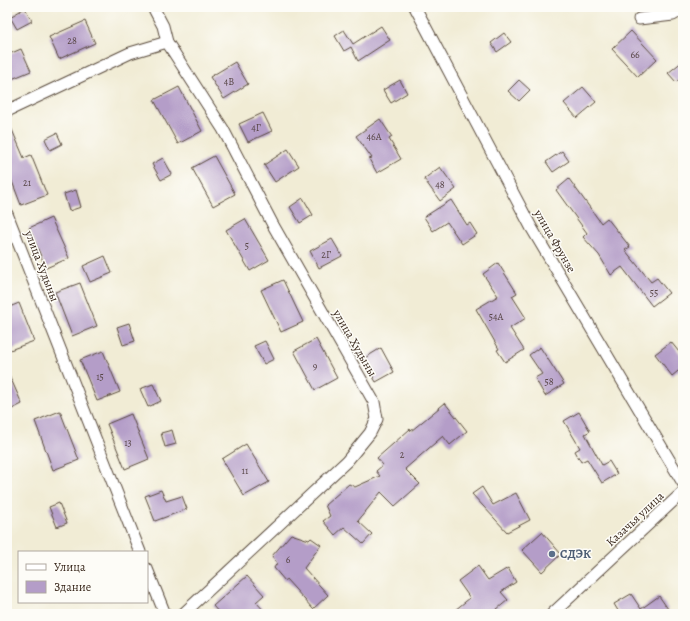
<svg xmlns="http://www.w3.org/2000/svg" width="690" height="621" font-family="Alegreya,serif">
	<rect width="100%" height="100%" fill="#fdfcf7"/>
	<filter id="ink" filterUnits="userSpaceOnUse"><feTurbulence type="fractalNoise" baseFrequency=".025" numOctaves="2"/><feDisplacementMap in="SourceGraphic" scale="8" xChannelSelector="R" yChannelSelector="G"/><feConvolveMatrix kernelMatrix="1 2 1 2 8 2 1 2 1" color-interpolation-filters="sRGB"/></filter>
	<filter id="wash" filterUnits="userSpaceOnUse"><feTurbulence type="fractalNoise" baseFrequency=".012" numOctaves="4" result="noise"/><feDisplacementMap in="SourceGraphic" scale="16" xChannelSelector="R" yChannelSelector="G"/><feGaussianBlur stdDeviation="0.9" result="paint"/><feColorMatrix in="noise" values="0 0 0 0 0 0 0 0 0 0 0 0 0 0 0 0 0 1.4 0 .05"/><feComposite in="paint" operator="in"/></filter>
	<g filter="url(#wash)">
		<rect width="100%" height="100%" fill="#f1ecd5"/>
		<g id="blocks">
			<g fill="#b49dc8">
				<path d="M 25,8 L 32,21 L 17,29 L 10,17 Z"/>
				<path d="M 85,21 L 95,43 L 59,59 L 49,37 Z"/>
				<path d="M 381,26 L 390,40 L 358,61 L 351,47 L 344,51 L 335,36 L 344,30 L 353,44 Z"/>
				<path d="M 631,31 L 657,59 L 638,77 L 612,49 Z"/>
				<path d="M 504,33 L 511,42 L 497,52 L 491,43 Z"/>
				<path d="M 21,49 L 31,71 L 7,81 L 7,55 Z"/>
				<path d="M 683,61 L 683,76 L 676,82 L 668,73 Z"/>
				<path d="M 235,62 L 248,84 L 224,99 L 210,77 Z"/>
				<path d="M 400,80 L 407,93 L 391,103 L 383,90 Z"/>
				<path d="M 519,80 L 530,90 L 519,101 L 508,91 Z"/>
				<path d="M 179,87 L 202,131 L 178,144 L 154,100 Z"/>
				<path d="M 583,87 L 596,102 L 577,118 L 564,103 Z"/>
				<path d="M 263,113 L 272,131 L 248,142 L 239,124 Z"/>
				<path d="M 7,118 L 24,158 L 31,155 L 47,195 L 21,205 L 7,168 Z"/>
				<path d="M 380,119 L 392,137 L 389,139 L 401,159 L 377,173 L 369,159 L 372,158 L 356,136 Z"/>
				<path d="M 57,133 L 62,144 L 50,150 L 45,139 Z"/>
				<path d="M 288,149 L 299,166 L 275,182 L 264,165 Z"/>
				<path d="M 562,151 L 569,161 L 553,172 L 546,162 Z"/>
				<path d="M 214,156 L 235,194 L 213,206 L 192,168 Z"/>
				<path d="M 163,158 L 172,174 L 161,180 L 152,164 Z"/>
				<path d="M 440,167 L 456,189 L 440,201 L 424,179 Z"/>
				<path d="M 569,179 L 601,223 L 607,218 L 630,247 L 625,250 L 651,282 L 657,278 L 669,293 L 652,306 L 622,267 L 611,275 L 599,255 L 583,237 L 587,233 L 556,190 Z"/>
				<path d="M 76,190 L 81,207 L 69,211 L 64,194 Z"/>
				<path d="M 303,198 L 313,215 L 300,223 L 290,207 Z"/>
				<path d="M 451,200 L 467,225 L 470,223 L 477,234 L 462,244 L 447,222 L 433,231 L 424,217 Z"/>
				<path d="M 51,218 L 69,258 L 46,268 L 29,228 Z"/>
				<path d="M 245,219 L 269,260 L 250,271 L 226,230 Z"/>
				<path d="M 332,239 L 342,256 L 319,268 L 310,251 Z"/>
				<path d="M 105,256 L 112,273 L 90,282 L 83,266 Z"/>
				<path d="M 498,263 L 517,293 L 512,296 L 526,318 L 510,328 L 524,350 L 505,362 L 497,350 L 499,349 L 476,309 L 498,296 L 483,274 Z"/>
				<path d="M 283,280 L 303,322 L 281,332 L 261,290 Z"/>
				<path d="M 80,283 L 97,326 L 72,336 L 55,292 Z"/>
				<path d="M 19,303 L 34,341 L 10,350 L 7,344 L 7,308 Z"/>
				<path d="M 129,323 L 135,341 L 123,345 L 117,327 Z"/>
				<path d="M 316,339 L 337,378 L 315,390 L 294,351 Z"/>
				<path d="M 265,341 L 274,359 L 264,364 L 254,346 Z"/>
				<path d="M 671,342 L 683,357 L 683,367 L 672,376 L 655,354 Z"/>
				<path d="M 540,347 L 564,384 L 545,396 L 535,378 L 542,374 L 529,355 Z"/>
				<path d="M 381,348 L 394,372 L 376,382 L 363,359 Z"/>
				<path d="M 103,351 L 120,392 L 97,401 L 80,360 Z"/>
				<path d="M 7,370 L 22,404 L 12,409 L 7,398 Z"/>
				<path d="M 153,384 L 161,401 L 148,407 L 140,389 Z"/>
				<path d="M 445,403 L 467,431 L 450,445 L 443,436 L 405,469 L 420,484 L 395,506 L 381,492 L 358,521 L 372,534 L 363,544 L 344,527 L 335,535 L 323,521 L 330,516 L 325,505 L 349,484 L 355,487 L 380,476 L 376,471 L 383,465 L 377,458 L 410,429 L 411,431 Z"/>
				<path d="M 60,411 L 79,460 L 53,470 L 35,421 Z"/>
				<path d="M 579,412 L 590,431 L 585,434 L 602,465 L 609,461 L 617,474 L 602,483 L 587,459 L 581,462 L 575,451 L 580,448 L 564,421 Z"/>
				<path d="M 131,414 L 149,459 L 125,469 L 107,424 Z"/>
				<path d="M 172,430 L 176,444 L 165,447 L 161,433 Z"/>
				<path d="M 246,444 L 269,482 L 244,496 L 222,459 Z"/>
				<path d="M 482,487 L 493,505 L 516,493 L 530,520 L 507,532 L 472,494 Z"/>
				<path d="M 161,490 L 166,501 L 182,496 L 187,509 L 155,521 L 145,496 Z"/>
				<path d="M 59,503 L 67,523 L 57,527 L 49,507 Z"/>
				<path d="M 542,532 L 561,554 L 542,572 L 522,550 Z"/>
				<path d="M 291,534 L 309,540 L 311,538 L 321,545 L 304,568 L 328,595 L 313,609 L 286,579 L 285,581 L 274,568 L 277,563 L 272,556 Z"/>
				<path d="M 478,566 L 488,580 L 508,568 L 516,582 L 501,592 L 508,600 L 491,614 L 450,614 L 470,598 L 458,581 Z"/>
				<path d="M 247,576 L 264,595 L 256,602 L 267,614 L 220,614 L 213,606 Z"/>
				<path d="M 631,594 L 641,609 L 659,596 L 668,609 L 661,614 L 620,614 L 614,604 Z"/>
			</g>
		</g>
	</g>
	<g filter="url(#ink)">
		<use href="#blocks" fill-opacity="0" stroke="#564739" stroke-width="1"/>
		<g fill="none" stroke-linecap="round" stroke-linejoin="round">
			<g stroke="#564739" stroke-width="13">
				<g id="street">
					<path d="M 153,7 L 163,26 L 167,42 L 223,129 L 273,225 L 374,402 L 377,419 L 370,433 L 347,461 L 183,614"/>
					<path d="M 415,7 L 531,227 L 683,483"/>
					<path d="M 639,19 L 673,15 L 683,9"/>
					<path d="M 7,111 L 130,53 L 167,42"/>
					<path d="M 7,214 L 140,552"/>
					<path d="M 147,569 L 165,614"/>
					<path d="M 552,614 L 683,492"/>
				</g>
			</g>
			<use href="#street" stroke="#fff" stroke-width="11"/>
		</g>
	</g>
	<circle fill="#5c6f8a" stroke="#fdfcf7" stroke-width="1.5" cx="552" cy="554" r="4"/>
	<g text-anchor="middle" stroke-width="3" stroke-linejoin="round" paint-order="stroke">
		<g font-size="10" fill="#594748">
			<text x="72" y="44">28</text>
			<text x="635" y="58">66</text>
			<text x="229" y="85">4В</text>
			<text x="256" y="131">4Г</text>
			<text x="374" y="140">46А</text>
			<text x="27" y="186">21</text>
			<text x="440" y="188">48</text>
			<text x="247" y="249">5</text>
			<text x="326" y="258">2Г</text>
			<text x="654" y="296">55</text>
			<text x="496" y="320">54А</text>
			<text x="315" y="369">9</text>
			<text x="100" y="380">15</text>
			<text x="549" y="385">58</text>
			<text x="128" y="446">13</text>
			<text x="402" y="458">2</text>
			<text x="245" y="474">11</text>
			<text x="288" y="563">6</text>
		</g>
		<g font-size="12" fill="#3b2a1e" stroke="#fdfcf7">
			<text transform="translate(555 241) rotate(60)" y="4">улица Фрунзе</text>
			<text transform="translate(42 266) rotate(69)" y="4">улица Худыны</text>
			<text transform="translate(355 343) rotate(60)" y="4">улица Худыны</text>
			<text transform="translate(635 519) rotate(-43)" y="4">Казачья улица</text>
		</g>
		<g font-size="12" font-weight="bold" fill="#4e5e75" stroke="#fdfcf7" text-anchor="start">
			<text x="560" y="558">СДЭК</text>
		</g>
	</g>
	<rect width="690" height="621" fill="none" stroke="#fdfcf7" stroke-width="24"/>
	<rect x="18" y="551" width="130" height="52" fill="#fdfcf7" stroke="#afa8a0"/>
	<rect x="26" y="564" width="20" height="6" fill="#ffffff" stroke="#afa8a0"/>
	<text x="54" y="571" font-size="12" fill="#3b2a1e">Улица</text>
	<rect x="26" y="581" width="20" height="12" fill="#b49dc8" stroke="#afa8a0"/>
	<text x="54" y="591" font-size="12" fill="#3b2a1e">Здание</text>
</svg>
